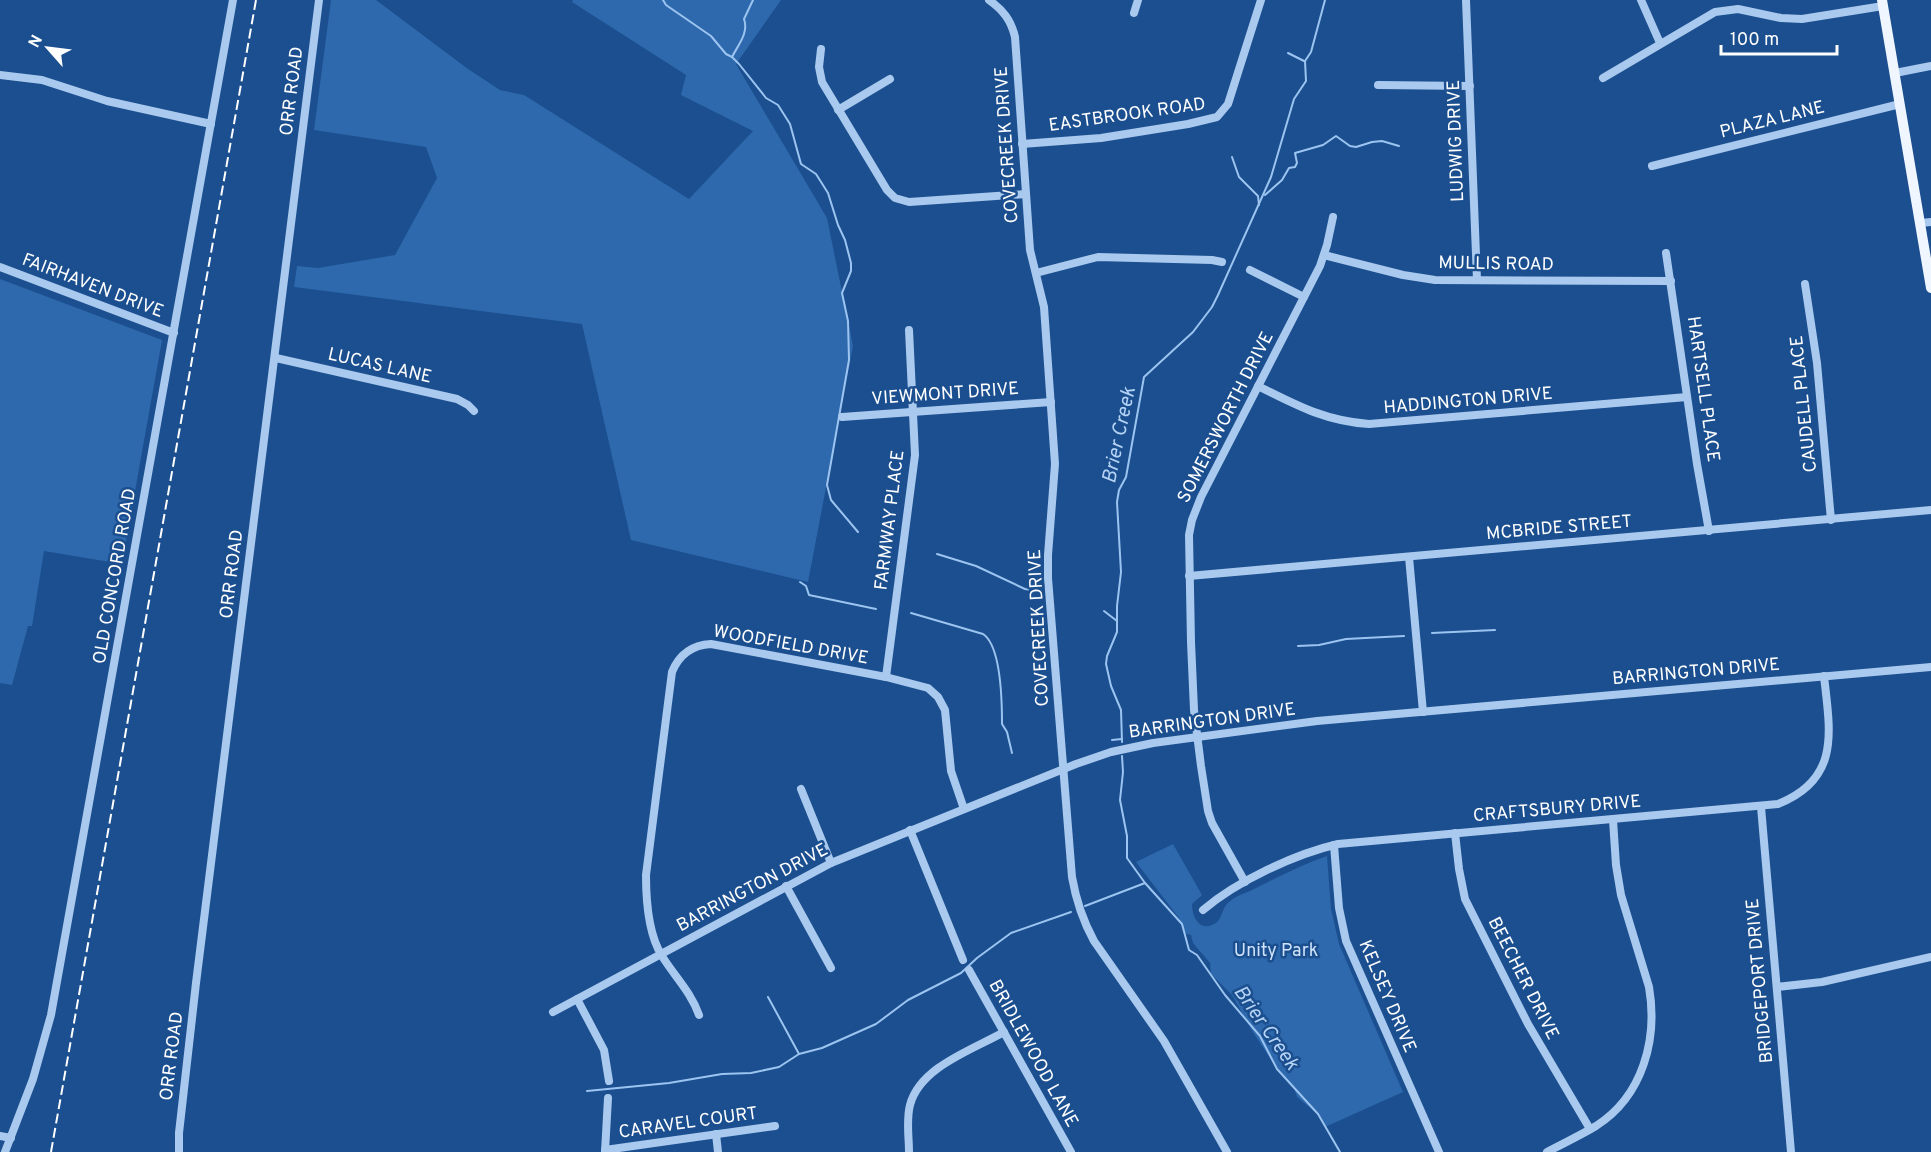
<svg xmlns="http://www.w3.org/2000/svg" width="1931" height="1152" font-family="Overpass,sans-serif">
	<rect width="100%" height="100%" fill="#1b4f8f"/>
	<g fill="#2e69ad">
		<path d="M 331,0 L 376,0 L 468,69 L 500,90 L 524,95 L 689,199 L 753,131 L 681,95 L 686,75 L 572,2 L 573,0 L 781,0 L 736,64 L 827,218 L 853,346 L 808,582 L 631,540 L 582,324 L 294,287 L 297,266 L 318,268 L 395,255 L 437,178 L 426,147 L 314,130 Z"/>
		<path d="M 0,279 L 162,340 L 122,564 L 44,551 L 32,626 L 28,626 L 12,685 L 0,683 Z"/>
		<path d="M 1173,844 L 1202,895 L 1192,904 C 1192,916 1199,932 1214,924 C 1223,920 1221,908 1229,902 C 1235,896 1246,893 1254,889 C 1278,877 1301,865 1327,856 L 1331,909 L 1339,944 L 1403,1092 L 1325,1127 L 1320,1116 L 1297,1097 L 1294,1088 L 1277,1069 L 1251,1029 L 1232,995 L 1211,974 L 1210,963 L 1193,943 L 1191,935 L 1184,933 L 1179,918 L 1136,862 Z"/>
	</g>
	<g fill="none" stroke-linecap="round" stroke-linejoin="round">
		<g stroke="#9cc4f0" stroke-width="2">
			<path d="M 663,0 L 666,5 L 711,36 L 726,54 L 732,57 L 739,64 L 766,98 L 778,105 L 790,124 L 801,164 L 816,174 L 828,193 L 838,225 L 845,240 L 851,263 L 851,271 L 842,293 L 848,321 L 849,360 L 827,485 L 831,500 L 858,532"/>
			<path d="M 1288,53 L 1304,61"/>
			<path d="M 732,57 C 738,45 749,33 744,19 L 753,0"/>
			<path d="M 1232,157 L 1239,177 L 1258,196 L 1259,205"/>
			<path d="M 1265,195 L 1282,180 L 1289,168 L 1295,167 L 1297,163 L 1295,153 L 1323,145 L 1336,136 L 1350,146 L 1356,147 L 1372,142 L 1382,141 L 1399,146"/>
			<path d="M 937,554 L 976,566 L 1025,589 L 1032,590"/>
			<path d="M 800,582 L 806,586 L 809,595 L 876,609"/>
			<path d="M 1104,611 L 1117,621"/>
			<path d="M 911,613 L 983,634 C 1001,646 1002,703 1002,724 L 1007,732 L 1012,753"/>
			<path d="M 1432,633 L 1495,630"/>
			<path d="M 1298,646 L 1319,645 L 1346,639 L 1404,636"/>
			<path d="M 1112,740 L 1122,739"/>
			<path d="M 1122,742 L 1121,710 L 1111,686 L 1106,664 L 1107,656 L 1117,632 L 1117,606 L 1121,572 L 1117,502 L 1119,490 L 1126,477 L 1144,377 L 1193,332 L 1212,307 L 1218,295 L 1271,177 L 1294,99 L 1306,81 L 1305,61 L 1311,52 L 1325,0"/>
			<path d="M 1122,756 L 1123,772 L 1120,800 L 1127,836 L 1127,858 L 1145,883 L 1182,924 L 1189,950 L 1197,955 L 1225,995 L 1260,1036 L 1277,1069 L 1318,1114 L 1340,1152"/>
			<path d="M 1085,906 L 1145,883"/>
			<path d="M 768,997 L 799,1054"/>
			<path d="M 587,1091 L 669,1083 L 722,1074 L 751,1073 L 779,1067 L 799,1054 L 822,1048 L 876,1024 L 908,1000 L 961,973 L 977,958 L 1011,933 L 1071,912"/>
		</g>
		<g stroke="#a9c9ee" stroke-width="8">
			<path d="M 989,0 C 1003,10 1011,20 1015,37 L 1030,250 L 1044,307 L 1055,464 L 1048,555 L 1048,578 L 1072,877 C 1076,900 1083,921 1094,941 L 1164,1041 L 1227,1152"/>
			<path d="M 1466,0 L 1477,280"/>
			<path d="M 1641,0 L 1660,43"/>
			<path d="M 1134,13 L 1138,0"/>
			<path d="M 821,49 L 819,67 L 822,82 L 887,190 L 895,198 L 909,202 L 1026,194"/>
			<path d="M 1895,73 L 1931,66"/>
			<path d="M 0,75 L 42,80 L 107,101 L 211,124"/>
			<path d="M 1603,78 L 1715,12 L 1738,9 L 1781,18 L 1802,19 L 1883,6"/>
			<path d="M 1378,85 L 1470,86"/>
			<path d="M 838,110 L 890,79"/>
			<path d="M 1022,144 L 1101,138 L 1188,124 L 1217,117 L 1228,104 L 1261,0"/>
			<path d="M 1652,166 L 1900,104"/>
			<path d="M 1921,223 L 1931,222"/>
			<path d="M 1666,253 L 1697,464 L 1709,531"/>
			<path d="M 1324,255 L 1403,275 L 1435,280 L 1671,281"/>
			<path d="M 0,267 L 174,333"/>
			<path d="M 1250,270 L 1304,297"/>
			<path d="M 1036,273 L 1098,257 L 1212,260 L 1222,262"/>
			<path d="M 1805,284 L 1817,363 L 1831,520"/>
			<path d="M 276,358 L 457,399 L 468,405 L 474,411"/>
			<path d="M 1258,386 C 1296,405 1325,421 1369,424 L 1687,397"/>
			<path d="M 842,417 L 1051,402"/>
			<path d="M 1409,557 L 1423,712"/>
			<path d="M 1189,576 L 1931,510"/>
			<path d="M 886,677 L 915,455 L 909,330"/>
			<path d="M 801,789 L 831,863"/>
			<path d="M 1761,807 L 1791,1152"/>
			<path d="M 910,830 L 963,960"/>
			<path d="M 1455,833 L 1459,869 L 1465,899 L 1528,1024 L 1590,1129"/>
			<path d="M 1334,845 L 1339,908 L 1346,941 L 1439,1152"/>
			<path d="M 1245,882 L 1212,823 L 1208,811 L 1201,766 L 1194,710 L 1191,642 L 1189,535 L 1192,520 L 1201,497 L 1320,266 L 1327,245 L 1333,217"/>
			<path d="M 786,886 L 831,968"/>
			<path d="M 1203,910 C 1237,881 1295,854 1338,844 L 1778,804 C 1841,779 1830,731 1824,676"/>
			<path d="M 969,970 L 1071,1152"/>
			<path d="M 1777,987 L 1822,982 L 1931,957"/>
			<path d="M 577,999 L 604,1050 L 609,1081"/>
			<path d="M 553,1012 L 831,863 L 1076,764 L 1111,752 L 1153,743 L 1317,721 L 1931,667"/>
			<path d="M 699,1015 C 691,992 675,977 662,956 C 648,934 646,900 646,875 L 672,672 C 679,655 692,645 711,644 L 886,677 L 928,688 L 938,697 L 945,710 L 951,771 L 964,809"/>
			<path d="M 716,1134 L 718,1152"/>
			<path d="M 0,1136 L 11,1138"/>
			<path d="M 605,1150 L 775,1126"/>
			<path d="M 5,1152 L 33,1079 L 51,1015 L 233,0"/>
			<path d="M 179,1152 L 179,1133 L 196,983 L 319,0"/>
			<path d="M 605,1152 L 608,1098"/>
			<path d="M 909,1152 C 909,1137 906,1120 910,1105 C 920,1067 972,1050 1004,1032"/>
			<path d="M 1547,1152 C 1564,1143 1581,1135 1596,1126 C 1643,1096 1658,1039 1649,987 L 1621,895 L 1616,865 L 1613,820"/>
		</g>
		<path stroke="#f0f6ff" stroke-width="10" d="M 1882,0 L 1931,288"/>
		<path stroke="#fff" stroke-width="2" stroke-dasharray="10 4.5" stroke-linecap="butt" d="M 51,1152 L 256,0"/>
	</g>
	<g text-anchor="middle" stroke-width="5" stroke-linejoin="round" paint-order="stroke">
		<g font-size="18" fill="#fff" stroke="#1b4f8f">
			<text transform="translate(291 91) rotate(-83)" y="6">ORR ROAD</text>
			<text transform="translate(1127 114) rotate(-8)" y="6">EASTBROOK ROAD</text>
			<text transform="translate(1772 119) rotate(-14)" y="6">PLAZA LANE</text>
			<text transform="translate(1455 141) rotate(-92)" y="6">LUDWIG DRIVE</text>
			<text transform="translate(1006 145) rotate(-94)" y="6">COVECREEK DRIVE</text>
			<text transform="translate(1496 263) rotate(1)" y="6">MULLIS ROAD</text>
			<text transform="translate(93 285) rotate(21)" y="6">FAIRHAVEN DRIVE</text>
			<text transform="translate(380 365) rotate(13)" y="6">LUCAS LANE</text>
			<text transform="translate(1704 389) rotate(82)" y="6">HARTSELL PLACE</text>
			<text transform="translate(945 393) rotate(-4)" y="6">VIEWMONT DRIVE</text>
			<text transform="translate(1468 400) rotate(-5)" y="6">HADDINGTON DRIVE</text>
			<text transform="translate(1803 404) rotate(-96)" y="6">CAUDELL PLACE</text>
			<text transform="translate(1225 417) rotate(-63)" y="6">SOMERSWORTH DRIVE</text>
			<text transform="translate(889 520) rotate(-83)" y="6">FARMWAY PLACE</text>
			<text transform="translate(1559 527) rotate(-5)" y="6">MCBRIDE STREET</text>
			<text transform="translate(231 574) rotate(-83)" y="6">ORR ROAD</text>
			<text transform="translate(114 576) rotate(-80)" y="6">OLD CONCORD ROAD</text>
			<text transform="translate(1038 628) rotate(-93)" y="6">COVECREEK DRIVE</text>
			<text transform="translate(791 644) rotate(10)" y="6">WOODFIELD DRIVE</text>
			<text transform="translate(1696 671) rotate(-5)" y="6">BARRINGTON DRIVE</text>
			<text transform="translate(1212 720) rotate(-8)" y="6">BARRINGTON DRIVE</text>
			<text transform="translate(1557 808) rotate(-5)" y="6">CRAFTSBURY DRIVE</text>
			<text transform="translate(752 887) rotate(-28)" y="6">BARRINGTON DRIVE</text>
			<text transform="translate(1524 978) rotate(63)" y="6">BEECHER DRIVE</text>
			<text transform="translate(1759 981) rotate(-95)" y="6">BRIDGEPORT DRIVE</text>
			<text transform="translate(1388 996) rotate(67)" y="6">KELSEY DRIVE</text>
			<text transform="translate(1034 1053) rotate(61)" y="6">BRIDLEWOOD LANE</text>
			<text transform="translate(171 1056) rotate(-83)" y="6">ORR ROAD</text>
			<text transform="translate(688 1122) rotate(-8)" y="6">CARAVEL COURT</text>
		</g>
		<g font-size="18" fill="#cfe3fa" stroke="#1b4f8f">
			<text x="1276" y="956">Unity Park</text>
		</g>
		<g font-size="20" font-style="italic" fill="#b5d3f5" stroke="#1b4f8f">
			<text transform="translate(1118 435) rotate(-78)" y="7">Brier Creek</text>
			<text transform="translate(1267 1027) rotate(55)" y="7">Brier Creek</text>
		</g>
	</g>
	<g transform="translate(48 48) rotate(298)" stroke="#1b4f8f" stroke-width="4.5" paint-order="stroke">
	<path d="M0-4.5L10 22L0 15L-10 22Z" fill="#ffffff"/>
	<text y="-9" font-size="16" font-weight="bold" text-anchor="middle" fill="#ffffff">N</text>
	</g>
	<path d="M1721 45v9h116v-9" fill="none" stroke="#ffffff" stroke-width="3"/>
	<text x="1730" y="45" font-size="18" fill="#ffffff" stroke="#1b4f8f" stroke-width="4.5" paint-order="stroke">100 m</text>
</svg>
